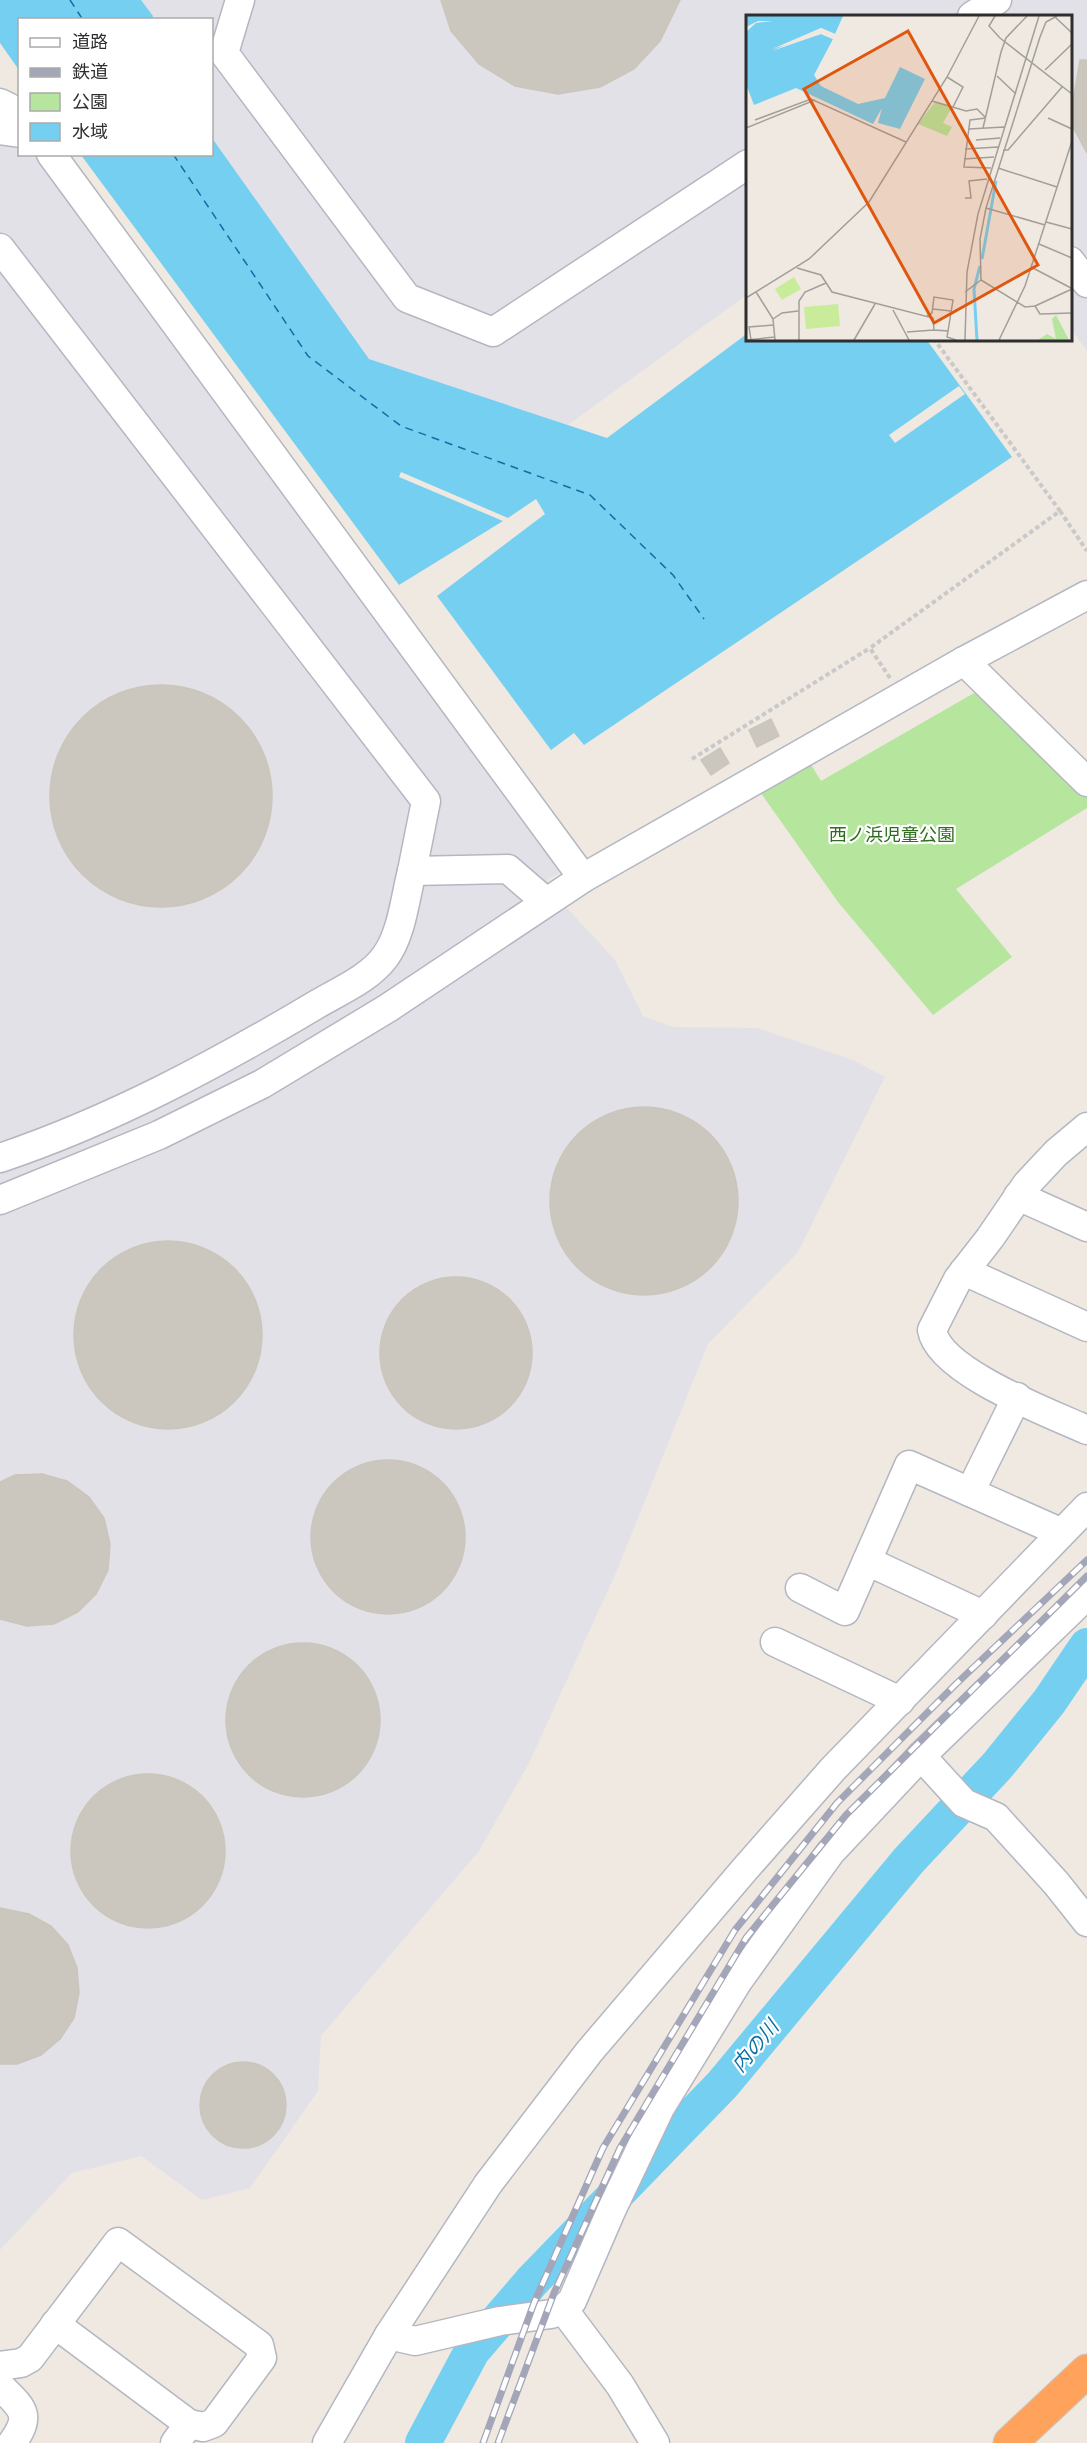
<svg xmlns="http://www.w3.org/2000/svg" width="1087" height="2443" font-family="'Golos Text','Noto Sans JP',sans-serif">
	<rect width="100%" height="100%" fill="#efe9e1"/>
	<g fill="#e3e1e8">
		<path d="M 141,0 L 1087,0 L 1087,351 L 1071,329 L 1070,16 L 748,16 L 748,294 L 568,425 L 369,359 L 212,138 L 212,20 L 152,19 L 153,16 Z"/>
		<path d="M 0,123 L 19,137 L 20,154 L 42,155 L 565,870 L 547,880 L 566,907 L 615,960 L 643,1016 L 672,1027 L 757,1028 L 853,1060 L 885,1077 L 798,1252 L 708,1344 L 615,1575 L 528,1765 L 479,1851 L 321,2036 L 318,2091 L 250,2188 L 202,2200 L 141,2156 L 72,2173 L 0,2250 Z"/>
	</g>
	<path fill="#b6e59e" d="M 988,685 L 1087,782 L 1087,808 L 956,889 L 1012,957 L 933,1015 L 838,902 L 753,782 L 804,753 L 821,781 Z"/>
	<g fill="#75cff0">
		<path d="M 0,0 L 141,0 L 153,16 L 152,20 L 20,20 L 19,70 L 0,43 Z"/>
		<path d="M 212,138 L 369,359 L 607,438 L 748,333 L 748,339 L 926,339 L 1012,457 L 584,745 L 574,733 L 551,750 L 437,596 L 545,514 L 536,499 L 508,518 L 401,472 L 399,477 L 503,521 L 399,585 L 81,155 L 212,154 Z"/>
	</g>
	<path fill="#efe9e1" d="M 959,386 L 965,394 L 895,443 L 889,435 Z"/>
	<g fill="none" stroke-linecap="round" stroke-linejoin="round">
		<path stroke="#75cff0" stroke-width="36" d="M 423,2443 L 472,2351 L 533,2280 L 722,2085 L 909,1860 L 997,1766 L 1049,1702 L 1087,1646"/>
		<g stroke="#0d6fa3" stroke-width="1.5" stroke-dasharray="8 6" stroke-linecap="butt">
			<path d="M 70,0 L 83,20"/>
			<path d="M 173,154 L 308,356 L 401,426 L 590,495 L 673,575 L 704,619"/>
		</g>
	</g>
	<g fill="#cbc7bf" stroke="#cbc5ba" stroke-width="1.5">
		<path d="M 441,0 L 680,0 L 660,41 L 634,69 L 600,87 L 558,94 L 515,86 L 479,64 L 451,31 Z"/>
		<path d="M 1080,60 L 1087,60 L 1087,153 L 1072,125 L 1071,113 Z"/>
		<circle cx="161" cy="796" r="111"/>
		<path d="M 771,719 L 779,736 L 757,747 L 749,730 Z"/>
		<path d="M 720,748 L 729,763 L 711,775 L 701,760 Z"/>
		<circle cx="644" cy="1201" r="94"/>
		<circle cx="168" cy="1335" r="94"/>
		<circle cx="456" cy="1353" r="76"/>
		<circle cx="388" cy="1537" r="77"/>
		<path d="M 42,1474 L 67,1481 L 89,1497 L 104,1518 L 110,1544 L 108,1570 L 96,1594 L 78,1612 L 54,1624 L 27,1626 L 0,1619 L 0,1482 L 15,1475 Z"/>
		<circle cx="303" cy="1720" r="77"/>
		<circle cx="148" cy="1851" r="77"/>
		<path d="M 0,1908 L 29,1914 L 51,1926 L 68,1945 L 77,1968 L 79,1993 L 74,2018 L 60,2039 L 41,2055 L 17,2064 L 0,2064 Z"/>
		<circle cx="243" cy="2105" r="43"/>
	</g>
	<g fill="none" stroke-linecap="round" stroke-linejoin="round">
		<g stroke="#b4b7c1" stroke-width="31">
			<g id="minor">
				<path d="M 240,0 L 224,53 L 407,298 L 493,332 L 748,164"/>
				<path d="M 972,16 L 997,0"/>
				<path d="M 0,103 L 10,108 L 20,117"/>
				<path d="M 0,130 L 20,133"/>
				<path d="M 51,154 L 583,878"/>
				<path d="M 0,248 L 426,801 L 412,871 L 508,869 L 545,901"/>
				<path d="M 1070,261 L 1087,283"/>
				<path d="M 964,661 L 1087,782"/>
				<path d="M 1087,1127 L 1056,1153 L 1027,1184 L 990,1238 L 958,1279 L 932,1330 C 939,1372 1050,1413 1087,1430"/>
				<path d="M 0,1158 C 110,1121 215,1065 314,1006 C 337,992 369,979 385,957 C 402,934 405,898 412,871"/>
				<path d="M 1018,1196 L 1087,1227"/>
				<path d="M 0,1200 L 159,1135 L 262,1084 L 388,1008 L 583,878 L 964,661 L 1087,595"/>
				<path d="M 964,1271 L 1087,1327"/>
				<path d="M 970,1492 L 1017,1397"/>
				<path d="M 867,1561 L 983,1615"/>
				<path d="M 800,1588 L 845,1611 L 909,1465 L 1060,1532"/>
				<path d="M 775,1642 L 900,1701"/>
				<path d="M 921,1756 L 964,1803 L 996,1817 L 1056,1883 L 1087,1922"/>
				<path d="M 563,2309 L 620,2385 L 655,2443"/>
				<path d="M 55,2324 L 189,2424"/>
				<path d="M 389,2335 L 415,2341 L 500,2321 L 551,2314 L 563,2309 L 572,2301 L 611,2211 L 660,2108 L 738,1981 L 830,1853 L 921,1756 L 1087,1595"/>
				<path d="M 0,2366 L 21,2363 L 30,2358 L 118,2242 L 259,2345 L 262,2358 L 214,2423 L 203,2427 L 189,2424 L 175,2443"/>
				<path d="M 0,2386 C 22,2408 33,2414 12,2443"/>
				<path d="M 327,2443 L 389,2335 L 488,2184 L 589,2052 L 745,1869 L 833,1769 L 1087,1507"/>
			</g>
		</g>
		<g stroke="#c9c9c9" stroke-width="35">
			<path id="highway" d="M 1010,2443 L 1087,2371"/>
		</g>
		<g stroke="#c9c9c9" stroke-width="4" stroke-dasharray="4.5 3" stroke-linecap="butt">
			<path d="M 1060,511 L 1087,551"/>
			<path d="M 890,678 L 870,648 L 1060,511 L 934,339"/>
			<path d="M 692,759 L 870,648"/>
		</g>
		<use href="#minor" stroke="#fff" stroke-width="28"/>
		<use href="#highway" stroke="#ffa35c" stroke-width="33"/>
		<g stroke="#a3a6b8" stroke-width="7">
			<g id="rail">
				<path d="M 483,2443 L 534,2303 L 603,2148 L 735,1930 L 837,1803 L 956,1684 L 1087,1560"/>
				<path d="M 498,2443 L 554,2293 L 620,2148 L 746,1938 L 846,1815 L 1087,1576"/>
			</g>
		</g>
		<use href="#rail" stroke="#fff" stroke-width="4.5" stroke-dasharray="14" stroke-linecap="butt"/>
	</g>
	<g text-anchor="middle" stroke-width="4.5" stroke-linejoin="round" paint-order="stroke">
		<g font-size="18" fill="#2c6e1b" stroke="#fff">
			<text x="892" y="841">西ノ浜児童公園</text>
		</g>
		<g font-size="20" font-style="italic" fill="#0d6fa3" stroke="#fff">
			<text transform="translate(755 2046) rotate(-50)" y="7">内の川</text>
		</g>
	</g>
	<g transform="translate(746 15)">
		<rect width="326" height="326" fill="#efe9e1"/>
		<path d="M 189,87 L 206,92 L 197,108 L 206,112 L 201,121 L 172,109 ZM 310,300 L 323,325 L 292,325 L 301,319 L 310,324 L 306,304 Z" fill="#b6e59e"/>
		<path d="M 48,262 L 55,274 L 36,285 L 29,274 ZM 92,289 L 94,311 L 60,314 L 58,292 Z" fill="#c9ec9a"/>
		<path d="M 0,1 L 97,1 L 89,19 L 75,13 L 26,34 L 75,19 L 87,24 L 68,60 L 75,71 L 112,89 L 139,83 L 154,52 L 179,64 L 154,114 L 132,108 L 136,93 L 127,109 L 50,73 L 8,90 L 0,69 L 0,17 L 10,8 L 27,6 L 12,6 L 0,12 Z" fill="#75cff0"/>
		<path d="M 75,13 L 89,19 L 87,24 L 75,19 L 26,36 Z" fill="#efe9e1"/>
		<path fill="none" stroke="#75cff0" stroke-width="3" d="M 54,1 L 19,23 L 15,36 L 23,49 L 106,92 L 141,90 L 158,96M 236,244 L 250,166M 231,325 L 228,274 L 234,251"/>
		<path fill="none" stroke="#a29e99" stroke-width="1.5" d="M 249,1 L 243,11 L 254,23 L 326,79M 308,1 L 326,18M 299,55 L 326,29M 251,61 L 270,79M 201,62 L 217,72 L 207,92M 186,86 L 220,96 L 231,94 L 240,103M 240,103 L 224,105 L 218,152 L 245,153M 302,103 L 326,114M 9,105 L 65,84 L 160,127M 0,113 L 69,85M 237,113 L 255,37 L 260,23 L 281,1M 223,114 L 258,112M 230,125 L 254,123M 219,134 L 252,132M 257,135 L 262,135 L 316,72M 218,144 L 248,142M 252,153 L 311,172M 219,183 L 225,183 L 223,166 L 241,164M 240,193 L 299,210M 300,207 L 326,214M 293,229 L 326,243M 285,252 L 325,273M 51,253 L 75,260 L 86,277 L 187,303 L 188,315 L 202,316 L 201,322 L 210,325M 235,265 L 279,292 L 289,291 L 294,299 L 326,298M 10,277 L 27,304 L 29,325M 219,277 L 235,265 L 234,224 L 240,193 L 294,22 L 300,7 L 311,1M 0,283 L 63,244 L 123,187 L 201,62 L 233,1M 289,291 L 326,274M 187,294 L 205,296M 147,295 L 163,325M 181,301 L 186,298 L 188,282 L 207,285 L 202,316M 27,304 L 36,298 L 52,296M 161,317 L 188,315M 0,325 L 29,322M 5,325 L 3,312 L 27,310M 53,325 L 53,286 L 59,277 L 80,268M 108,325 L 129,289M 219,325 L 221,257 L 232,199 L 293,1M 253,325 L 279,271 L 326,126"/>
		<path fill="#df570e" fill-opacity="0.15" stroke="#df570e" stroke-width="3" d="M 162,16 L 292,250 L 188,308 L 58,74 Z"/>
		<rect width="326" height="326" fill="none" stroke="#2e2e2e" stroke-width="3"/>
	</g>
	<rect x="18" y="18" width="195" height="138" fill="#ffffff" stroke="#ababab" stroke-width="1.5"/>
	<rect x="30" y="38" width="30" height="9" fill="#ffffff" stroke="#ababab" stroke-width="1.5"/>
	<text x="72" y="48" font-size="18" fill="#2e2e2e">道路</text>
	<rect x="30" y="68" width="30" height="9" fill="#a3a6b8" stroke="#ababab" stroke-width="1.5"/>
	<text x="72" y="78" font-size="18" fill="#2e2e2e">鉄道</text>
	<rect x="30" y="93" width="30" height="18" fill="#b6e59e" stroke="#ababab" stroke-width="1.5"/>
	<text x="72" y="108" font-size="18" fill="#2e2e2e">公園</text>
	<rect x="30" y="123" width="30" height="18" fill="#75cff0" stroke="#ababab" stroke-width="1.5"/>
	<text x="72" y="138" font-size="18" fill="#2e2e2e">水域</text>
</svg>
